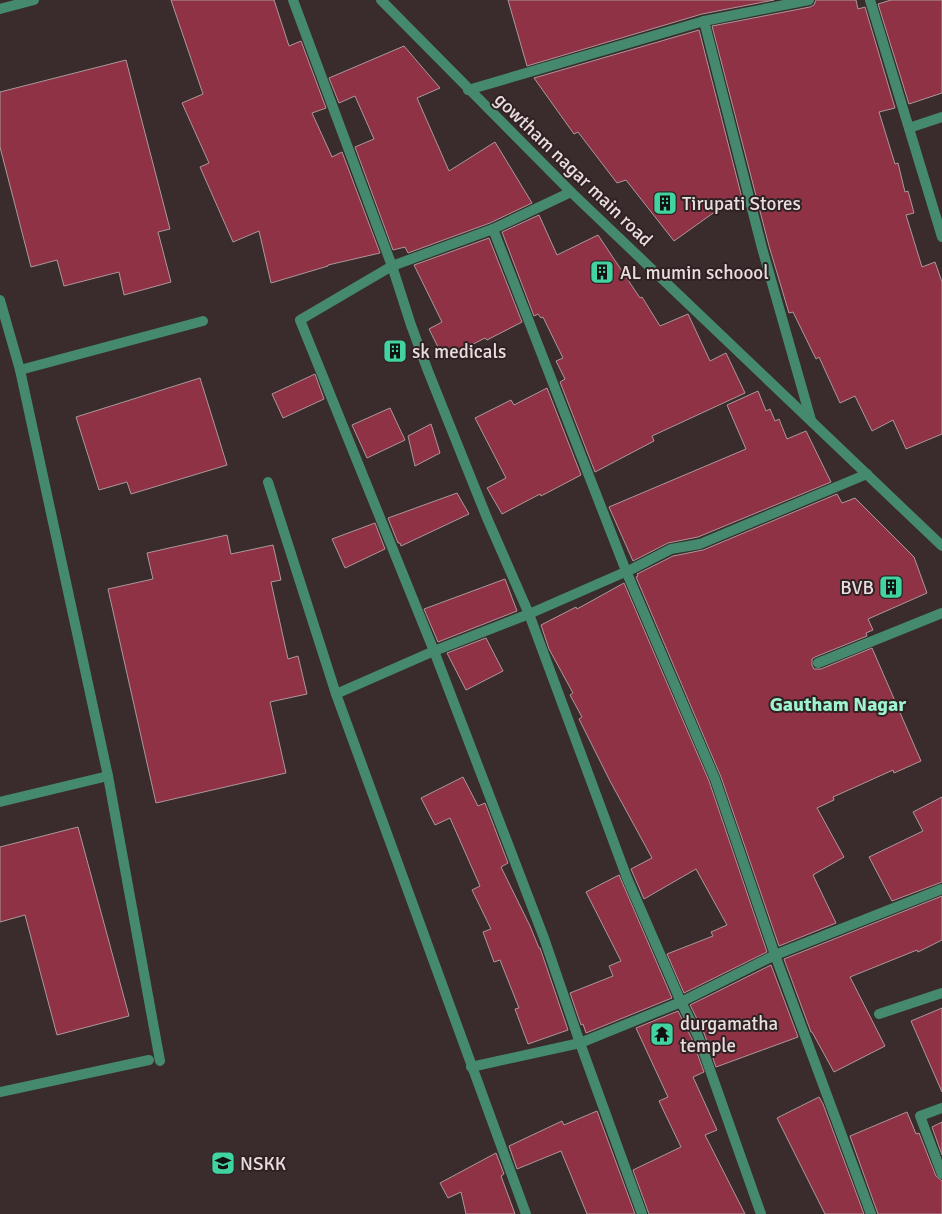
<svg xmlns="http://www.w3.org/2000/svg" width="942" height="1214" font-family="Signika,sans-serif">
	<rect width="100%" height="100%" fill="#3a2b2d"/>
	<g fill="#8f3246" stroke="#ac989a">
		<path d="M 171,0 L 274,0 L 289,46 L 301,41 L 326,108 L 312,113 L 332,157 L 342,152 L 380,253 L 328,265 L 328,266 L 271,283 L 259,231 L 233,242 L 200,167 L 209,163 L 182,103 L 203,94 Z"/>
		<path d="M 508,0 L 774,0 L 702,14 L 527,66 Z"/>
		<path d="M 816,0 L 856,0 L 858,9 L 865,7 L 895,108 L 879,112 L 895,164 L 898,163 L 905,192 L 908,191 L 914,213 L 906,215 L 922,267 L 935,262 L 942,282 L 942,434 L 906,449 L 893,420 L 872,431 L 855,396 L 840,403 L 819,357 L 816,359 L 793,312 L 789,313 L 769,246 L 712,26 L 810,7 L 814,5 Z"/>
		<path d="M 891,0 L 942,0 L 942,93 L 909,104 L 878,4 Z"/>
		<path d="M 699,30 L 743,202 L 716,211 L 674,241 L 626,180 L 617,183 L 578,132 L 574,134 L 534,78 Z"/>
		<path d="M 404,46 L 440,88 L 417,98 L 449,171 L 495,142 L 532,203 L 490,223 L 408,253 L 405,247 L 393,250 L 355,147 L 374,139 L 355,96 L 339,103 L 329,78 Z"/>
		<path d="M 126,60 L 170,229 L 158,232 L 171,282 L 124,295 L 119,272 L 64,286 L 57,260 L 31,267 L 0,147 L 0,92 Z"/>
		<path d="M 539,215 L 557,255 L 598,235 L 640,298 L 642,297 L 660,326 L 688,314 L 710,361 L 726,353 L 745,393 L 652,436 L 654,441 L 595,472 L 560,382 L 565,379 L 556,361 L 563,358 L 543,317 L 541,318 L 538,314 L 534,316 L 502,232 Z"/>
		<path d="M 489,238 L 522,322 L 487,340 L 485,338 L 444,359 L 429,329 L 442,322 L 414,265 Z"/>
		<path d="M 315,374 L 324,399 L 283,418 L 272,394 Z"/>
		<path d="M 200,378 L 227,465 L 131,494 L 127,482 L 99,490 L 76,417 Z"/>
		<path d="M 547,388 L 581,475 L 541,496 L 540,494 L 502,514 L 487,488 L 506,478 L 475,418 L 511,400 L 514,405 Z"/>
		<path d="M 758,391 L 766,411 L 770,409 L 775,421 L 779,419 L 787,439 L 806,431 L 831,482 L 698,537 L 668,543 L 633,561 L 609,507 L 746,449 L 727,405 Z"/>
		<path d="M 390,408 L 405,440 L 367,458 L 352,425 Z"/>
		<path d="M 431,424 L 440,453 L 415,466 L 408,436 Z"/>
		<path d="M 457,493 L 469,514 L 401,546 L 400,543 L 398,543 L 388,518 Z"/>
		<path d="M 837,494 L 842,503 L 855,498 L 914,557 L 927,593 L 868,619 L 873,630 L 866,633 L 867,636 L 815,657 L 812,659 L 812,665 L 814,669 L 821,669 L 872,648 L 921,761 L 894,773 L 893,770 L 833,797 L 834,800 L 817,808 L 844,857 L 813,875 L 836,923 L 779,946 L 721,777 L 636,577 L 638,576 L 637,574 L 673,556 L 703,550 Z"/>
		<path d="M 375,523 L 385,549 L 345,568 L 332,539 Z"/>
		<path d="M 227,535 L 231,554 L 273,545 L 281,580 L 271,582 L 288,659 L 298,656 L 307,694 L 270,702 L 286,773 L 156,803 L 108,589 L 153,579 L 147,553 Z"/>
		<path d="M 505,579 L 517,611 L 438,642 L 424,609 Z"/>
		<path d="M 624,583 L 709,781 L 767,952 L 684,993 L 667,954 L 713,936 L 711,932 L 727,925 L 696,869 L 644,899 L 631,869 L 652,858 L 610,781 L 579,719 L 582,717 L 570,695 L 573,693 L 549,649 L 541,625 L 576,607 L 577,609 Z"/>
		<path d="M 486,638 L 503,671 L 466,690 L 447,653 Z"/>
		<path d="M 463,777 L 478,806 L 485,803 L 508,863 L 501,867 L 530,926 L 539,948 L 540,948 L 568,1030 L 528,1044 L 515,1009 L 519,1008 L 500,960 L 494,962 L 483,932 L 491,929 L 472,890 L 480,886 L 450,818 L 435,825 L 421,798 Z"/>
		<path d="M 942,797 L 942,882 L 892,901 L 869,857 L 923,831 L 913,812 Z"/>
		<path d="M 78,827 L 129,1016 L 57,1035 L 25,915 L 0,922 L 0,847 Z"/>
		<path d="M 619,875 L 672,998 L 586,1033 L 583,1024 L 581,1025 L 570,993 L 613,976 L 609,966 L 621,961 L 586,892 Z"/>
		<path d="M 942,896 L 942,940 L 918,952 L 917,950 L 850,977 L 885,1046 L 834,1072 L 812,1032 L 811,1032 L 784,959 Z"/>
		<path d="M 771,965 L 798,1037 L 716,1067 L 704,1033 L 690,1005 Z"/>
		<path d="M 942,1008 L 942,1092 L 911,1021 Z"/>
		<path d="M 678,1011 L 692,1039 L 704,1072 L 693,1077 L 717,1130 L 705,1135 L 745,1214 L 649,1214 L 633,1170 L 681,1147 L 659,1101 L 668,1097 L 636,1028 Z"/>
		<path d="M 819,1097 L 823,1104 L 864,1214 L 825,1214 L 777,1118 Z"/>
		<path d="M 597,1111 L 635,1214 L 587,1214 L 561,1151 L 517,1169 L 509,1146 L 562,1121 L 564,1125 Z"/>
		<path d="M 907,1112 L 916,1134 L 919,1133 L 936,1176 L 942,1181 L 942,1214 L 878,1214 L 850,1136 Z"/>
		<path d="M 942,1122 L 942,1155 L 932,1127 Z"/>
		<path d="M 496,1153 L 504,1174 L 501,1176 L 515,1214 L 466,1214 L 461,1192 L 448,1198 L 440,1183 Z"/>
	</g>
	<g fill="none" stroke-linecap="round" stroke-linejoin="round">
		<g stroke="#458a6e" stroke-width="10">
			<path d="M 293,0 L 392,266 L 493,229 L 571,192"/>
			<path d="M 381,0 L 571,192 L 942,546"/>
			<path d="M 870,0 L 942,237"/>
			<path d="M 0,9 L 34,0"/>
			<path d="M 704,21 L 809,0"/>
			<path d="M 468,90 L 704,21 L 762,248 L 811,420"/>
			<path d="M 909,128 L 942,117"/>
			<path d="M 493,229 L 626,571 L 715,779 L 775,955 L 871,1214"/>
			<path d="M 0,300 L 20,370 L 108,776 L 160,1061"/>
			<path d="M 20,370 L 203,321"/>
			<path d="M 268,482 L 336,694 L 526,1214"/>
			<path d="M 818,663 L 942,613"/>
			<path d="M 336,694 L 434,651 L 529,614 L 632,569 L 671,549 L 700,544 L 867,474"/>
			<path d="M 0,802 L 108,776"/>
			<path d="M 879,1014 L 942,993"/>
			<path d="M 471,1067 L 580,1043 L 681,1002 L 775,955 L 942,889"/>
			<path d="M 0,1092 L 149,1060"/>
			<path d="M 942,1108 L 920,1116 L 942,1174"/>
			<path d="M 642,1214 L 580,1043 L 544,938 L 434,651 L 300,320 L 392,266 L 411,325 L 428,371 L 487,518 L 529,614 L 627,878 L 681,1002 L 698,1036 L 761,1214"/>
		</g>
	</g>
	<defs>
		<g id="building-square" transform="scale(1.25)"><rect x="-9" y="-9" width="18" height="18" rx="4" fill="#42d4a0" stroke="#302123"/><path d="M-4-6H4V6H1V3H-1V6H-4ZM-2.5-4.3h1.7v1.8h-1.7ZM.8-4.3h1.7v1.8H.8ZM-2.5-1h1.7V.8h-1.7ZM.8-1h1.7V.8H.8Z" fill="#111"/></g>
		<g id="temple-square" transform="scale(1.25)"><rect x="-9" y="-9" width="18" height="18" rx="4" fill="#42d4a0" stroke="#302123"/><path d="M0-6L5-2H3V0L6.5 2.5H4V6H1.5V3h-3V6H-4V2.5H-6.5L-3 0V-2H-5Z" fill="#111"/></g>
		<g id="school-square" transform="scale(1.25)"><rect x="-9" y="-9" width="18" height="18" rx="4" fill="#42d4a0" stroke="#302123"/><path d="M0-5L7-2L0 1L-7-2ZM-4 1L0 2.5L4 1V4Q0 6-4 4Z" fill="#111"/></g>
	</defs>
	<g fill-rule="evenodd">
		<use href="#building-square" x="665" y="203"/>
		<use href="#building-square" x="602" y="272"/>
		<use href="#building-square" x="395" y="351"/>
		<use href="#building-square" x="891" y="587"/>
		<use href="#temple-square" x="662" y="1034"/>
		<use href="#school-square" x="223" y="1163"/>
	</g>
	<g text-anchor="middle" stroke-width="4" stroke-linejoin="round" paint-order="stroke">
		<g font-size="19" fill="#e8dedf" stroke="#302123">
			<text transform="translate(574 169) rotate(44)" y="7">gowtham nagar main road</text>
		</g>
		<g font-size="19" fill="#e8dedf" stroke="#302123" text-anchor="start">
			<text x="682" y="210">Tirupati Stores</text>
			<text x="620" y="279">AL mumin schoool</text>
			<text x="412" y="358">sk medicals</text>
			<text x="874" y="594" text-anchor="end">BVB</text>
			<text x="680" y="1030">durgamatha<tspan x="680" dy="22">temple</tspan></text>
			<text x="240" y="1170">NSKK</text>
		</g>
		<g font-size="20" font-weight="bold" fill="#9df4ce" stroke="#302123">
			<text x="838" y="711">Gautham Nagar</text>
		</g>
	</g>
</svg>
